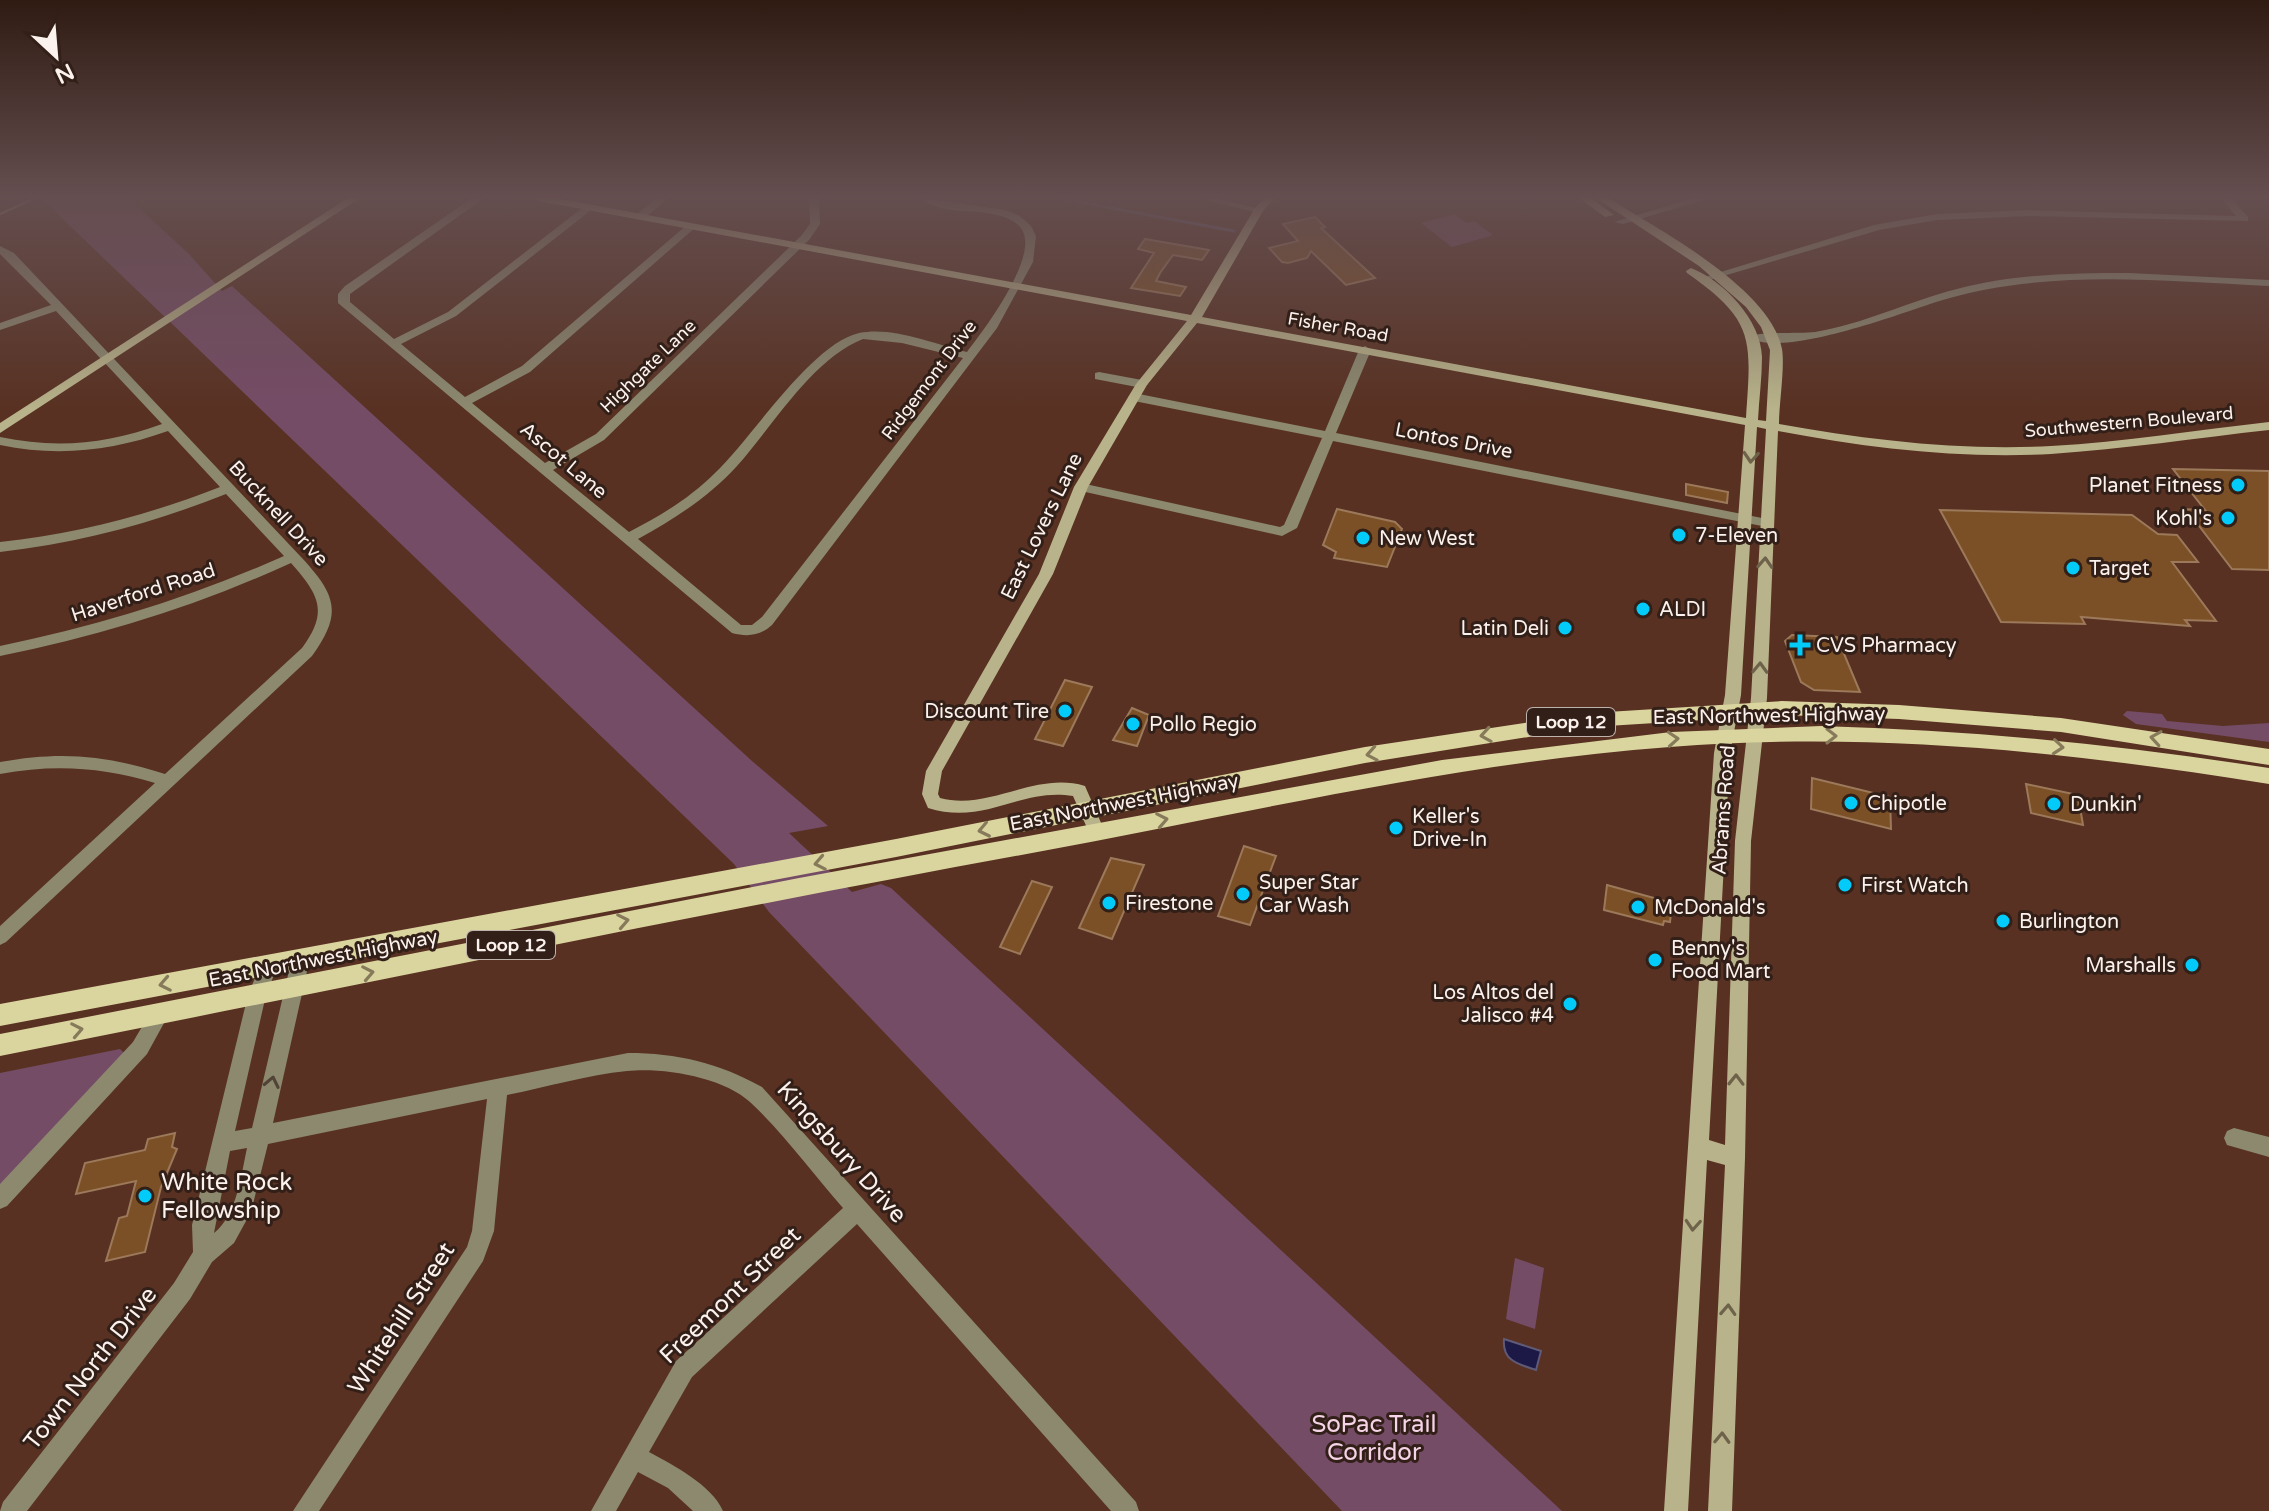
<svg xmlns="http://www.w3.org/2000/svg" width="2269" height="1511" font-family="'Varela Round',sans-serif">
	<rect width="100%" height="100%" fill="#583122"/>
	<g fill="#754c66">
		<path d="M 41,198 L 128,198 L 189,254 L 222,291 L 232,286 L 752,761 L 828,826 L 789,833 L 852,892 L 881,884 L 891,888 L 1562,1511 L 1342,1511 L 769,912 L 734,864 Z"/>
		<path d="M 1454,214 L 1467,223 L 1474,221 L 1493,235 L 1452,247 L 1421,223 Z"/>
		<path d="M 2127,711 L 2162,714 L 2167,721 L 2223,726 L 2269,723 L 2269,742 L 2136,724 L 2123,715 Z"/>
		<path d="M 120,1049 L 125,1054 L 0,1186 L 0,1073 Z"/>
		<path d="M 1515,1258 L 1544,1268 L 1535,1329 L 1506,1319 Z"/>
	</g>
	<path fill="#1d1947" stroke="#605a79" stroke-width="2" d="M 1504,1339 L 1541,1351 L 1536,1370 C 1518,1364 1502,1361 1504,1339 Z"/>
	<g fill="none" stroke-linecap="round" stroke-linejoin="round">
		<path stroke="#605a79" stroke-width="3" d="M 1058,198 L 1234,231"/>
	</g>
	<g fill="#7c5026" stroke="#9c795a" stroke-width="2">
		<path d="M 1315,217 L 1325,227 L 1321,228 L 1375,278 L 1346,285 L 1311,251 L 1307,258 L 1288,263 L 1282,262 L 1269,248 L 1298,241 L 1283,224 Z"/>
		<path d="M 1145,239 L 1209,250 L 1202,260 L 1173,255 L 1160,273 L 1156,281 L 1186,287 L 1180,296 L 1131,288 L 1154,253 L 1138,249 Z"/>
		<path d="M 2173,469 L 2269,471 L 2269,570 L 2232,569 L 2196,522 L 2190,522 L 2181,509 L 2205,510 Z"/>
		<path d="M 1686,484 L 1728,492 L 1727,503 L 1686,495 Z"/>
		<path d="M 1337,509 L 1395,522 L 1402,529 L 1387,567 L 1334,558 L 1336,552 L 1323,545 Z"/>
		<path d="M 1940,510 L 2132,515 L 2158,534 L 2177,535 L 2198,562 L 2172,562 L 2216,621 L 2185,620 L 2190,626 L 2081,617 L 2085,624 L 2001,622 Z"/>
		<path d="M 1792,635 L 1837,637 L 1860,692 L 1814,690 L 1801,682 L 1785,641 Z"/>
		<path d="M 1065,680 L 1092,687 L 1063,746 L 1035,739 Z"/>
		<path d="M 1132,708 L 1149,715 L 1137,746 L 1113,740 Z"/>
		<path d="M 1812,778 L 1890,797 L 1891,829 L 1811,809 Z"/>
		<path d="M 2026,784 L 2078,795 L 2083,825 L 2031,813 Z"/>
		<path d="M 1244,846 L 1276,856 L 1250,925 L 1218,916 Z"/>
		<path d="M 1111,858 L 1144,865 L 1112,939 L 1079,928 Z"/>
		<path d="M 1032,881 L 1052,887 L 1020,954 L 1000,947 Z"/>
		<path d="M 1607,885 L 1672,903 L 1670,922 L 1664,921 L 1663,925 L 1604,910 Z"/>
		<path d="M 175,1133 L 172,1147 L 177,1149 L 161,1187 L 145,1252 L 106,1261 L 119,1218 L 127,1216 L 136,1181 L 76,1194 L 85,1163 L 145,1150 L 148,1139 Z"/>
	</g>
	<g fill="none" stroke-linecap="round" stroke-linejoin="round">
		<g fill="#8c896f" fill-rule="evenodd">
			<path d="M 472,198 L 484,198 L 350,294 L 350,302 L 394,339 L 448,312 L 586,205 L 595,207 L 456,316 L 401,344 L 465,397 L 522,366 L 688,224 L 697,226 L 530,372 L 472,403 L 545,463 L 596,434 L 801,236 L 810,224 L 809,198 L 819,198 L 820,224 L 809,240 L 604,440 L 553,470 L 629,532 C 660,516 690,498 715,473 C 752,438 811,344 859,333 C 893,326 934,344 967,352 C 984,330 1043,252 1020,227 C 1011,216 993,214 980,212 C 960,210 937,212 921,198 L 1005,210 L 1020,216 L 1031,226 L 1036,236 L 1033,262 L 997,328 L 772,625 C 760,636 747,637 732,633 L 338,303 L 338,294 L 345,286 ZM 863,339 L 902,343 L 963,358 L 762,617 L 752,625 L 741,625 L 638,539 C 674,519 709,497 737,466 C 773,426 812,359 863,339 Z"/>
			<path d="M 657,198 L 668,198 L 644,219 L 636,219 L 636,215 Z"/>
			<path d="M 1197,198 L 1216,198 L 1264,210 L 1259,213 Z"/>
			<path d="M 1694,198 L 1710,198 L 1623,224 L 1614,222 Z"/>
			<path d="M 2221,198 L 2231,198 L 2248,217 L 2248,221 L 2027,216 L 1937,220 L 1879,230 L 1703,282 L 1698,279 L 1874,225 L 1937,214 L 2027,210 L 2236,216 Z"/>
			<path d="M 0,246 L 14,253 L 302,558 C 336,595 343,613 312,656 L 6,942 L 0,945 L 0,926 L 155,783 C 102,767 54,764 0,774 L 0,762 C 61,751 106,755 165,774 L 302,648 C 329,611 319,595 291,563 C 197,606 101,636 0,656 L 0,646 C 98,626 192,597 284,556 L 226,494 C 153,523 79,543 0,552 L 0,542 C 77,534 148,515 220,487 L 168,431 C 112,451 58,457 0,445 L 0,437 C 57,449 107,444 162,424 L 56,311 L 0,330 L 0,323 L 51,305 L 0,254 Z"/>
			<path d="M 2129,273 L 2269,280 L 2269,286 C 2158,281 2044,268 1936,302 C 1899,314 1781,359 1748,337 C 1757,331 1800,334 1815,332 C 1864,324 1909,301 1957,289 C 2013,274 2071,273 2129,273 Z"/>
			<path d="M 1365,346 L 1371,350 L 1336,433 L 1767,519 L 1774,523 L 1767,527 L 1333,441 L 1297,528 L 1282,536 L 1081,491 L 1074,487 L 1081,483 L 1280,527 L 1284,525 L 1322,438 L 1134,401 L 1128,397 L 1134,393 L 1325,431 L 1359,350 Z"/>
			<path d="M 1099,372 L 1142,380 L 1148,384 L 1142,388 L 1095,379 L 1095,373 Z"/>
			<path d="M 301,950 L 307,952 L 310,958 L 273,1123 L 628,1053 C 677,1053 719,1063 762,1087 L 1136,1502 L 1139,1511 L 1111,1511 L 857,1224 L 692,1377 L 649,1452 C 673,1465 712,1485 723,1511 L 693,1511 L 668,1488 L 638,1472 L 616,1511 L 591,1511 L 676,1361 L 843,1208 C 813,1174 784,1134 750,1102 C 723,1077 663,1067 627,1071 C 587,1075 547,1087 507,1095 L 494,1231 L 483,1261 L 319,1511 L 293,1511 L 467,1247 L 472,1231 L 487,1099 L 268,1144 L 251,1212 L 234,1243 L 212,1262 L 190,1299 L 27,1511 L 0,1511 L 3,1502 L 174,1283 L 193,1252 L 192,1225 L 248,995 L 263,959 L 269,957 L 275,959 L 278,965 L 266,995 L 235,1131 L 252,1128 L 292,958 L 295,952 ZM 247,1148 C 241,1175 237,1215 214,1233 L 230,1151 Z"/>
			<path d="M 160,1006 L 167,1008 L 169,1014 L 147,1054 L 7,1206 L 0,1209 L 0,1184 L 133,1042 L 153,1008 Z"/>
			<path d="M 2234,1128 L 2269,1137 L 2269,1157 L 2227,1145 L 2224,1138 L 2227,1131 Z"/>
		</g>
		<g fill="#b8b38a" fill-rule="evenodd">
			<path d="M 348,198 L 360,198 L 0,433 L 0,423 Z"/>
			<path d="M 534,198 L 555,198 L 1191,315 L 1255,208 L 1265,198 L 1275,198 L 1263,211 L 1202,317 L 1746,418 C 1751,340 1756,321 1687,273 L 1686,271 L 1691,268 C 1724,281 1761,320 1762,357 C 1762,378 1759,399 1758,420 L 1766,421 L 1770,350 L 1761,327 L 1746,307 L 1699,266 L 1596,198 L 1608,198 C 1658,229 1770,288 1782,349 C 1785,367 1779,404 1779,424 C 1867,440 1961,451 2051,446 C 2124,442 2197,430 2269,422 L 2269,430 C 2197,438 2124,449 2051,454 C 1960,459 1867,448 1778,431 L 1767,698 L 1751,841 L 1745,1158 L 1732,1511 L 1708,1511 L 1725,1165 L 1707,1160 L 1688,1511 L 1664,1511 L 1714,753 L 1725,695 L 1745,425 L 1197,323 L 1147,385 L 1088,487 L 1053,574 L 942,771 L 938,794 L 940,798 C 990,811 1035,771 1085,786 L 1105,832 L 1103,837 L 1091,837 L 1073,796 C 1021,787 985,826 928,808 L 922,794 L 926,771 L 1039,574 L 1074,487 L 1136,384 L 1187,321 L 539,201 ZM 1757,427 L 1766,429 L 1751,698 L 1735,841 L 1725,1145 L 1709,1140 L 1730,753 L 1741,695 Z"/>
			<path d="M 1579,198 L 1591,198 L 1614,215 L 1605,217 Z"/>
		</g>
		<g fill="#dad49e" fill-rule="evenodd">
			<path d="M 1782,701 L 1899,705 L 2061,718 L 2269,749 L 2269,765 L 2061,732 L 1899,719 L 1782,715 L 1591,727 L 1365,763 L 896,857 L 0,1026 L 0,1004 L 896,839 L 1365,747 L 1591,713 Z"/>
			<path d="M 1821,726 C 1972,730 2120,745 2269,768 L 2269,784 C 2071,752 1871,731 1670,747 C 1455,763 1244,814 1032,853 C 687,916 344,988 0,1056 L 0,1034 L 799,878 L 1442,760 L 1671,732 Z"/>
		</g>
		<path stroke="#b8a299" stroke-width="2" d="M 0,214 L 35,198"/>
	</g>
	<defs><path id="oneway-chevron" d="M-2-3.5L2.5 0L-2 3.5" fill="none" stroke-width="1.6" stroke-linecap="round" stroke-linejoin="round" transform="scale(2)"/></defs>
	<g stroke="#6e624b">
		<use href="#oneway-chevron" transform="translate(1751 457) rotate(94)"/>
		<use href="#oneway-chevron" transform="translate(1765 563) rotate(-87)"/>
		<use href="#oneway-chevron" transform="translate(1760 668) rotate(-88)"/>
		<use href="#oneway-chevron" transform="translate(1736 1080) rotate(-89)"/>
		<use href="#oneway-chevron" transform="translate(1693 1225) rotate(94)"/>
		<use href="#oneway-chevron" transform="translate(1728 1310) rotate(-87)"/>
		<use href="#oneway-chevron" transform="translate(1722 1438) rotate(-88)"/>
	</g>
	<g stroke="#867a5b">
		<use href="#oneway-chevron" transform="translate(1486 735) rotate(171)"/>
		<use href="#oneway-chevron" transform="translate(1831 736)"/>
		<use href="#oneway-chevron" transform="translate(2156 738) rotate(-171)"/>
		<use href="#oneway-chevron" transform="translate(1673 739) rotate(-4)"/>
		<use href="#oneway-chevron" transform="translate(2058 747) rotate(5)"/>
		<use href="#oneway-chevron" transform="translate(1372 754) rotate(170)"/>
		<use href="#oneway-chevron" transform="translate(1162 820) rotate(-11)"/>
		<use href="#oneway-chevron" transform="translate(984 830) rotate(168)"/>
		<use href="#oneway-chevron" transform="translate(820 863) rotate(169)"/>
		<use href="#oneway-chevron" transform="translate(623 921) rotate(-11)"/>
		<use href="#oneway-chevron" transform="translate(368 973) rotate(-11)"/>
		<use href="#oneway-chevron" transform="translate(165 984) rotate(169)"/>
		<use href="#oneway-chevron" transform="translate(77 1030) rotate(-11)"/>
	</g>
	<use stroke="#514436" href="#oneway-chevron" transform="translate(272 1082) rotate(-78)"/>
	<linearGradient id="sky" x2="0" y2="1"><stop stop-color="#301b13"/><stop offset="0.48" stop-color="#644e4f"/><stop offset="1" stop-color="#644e4f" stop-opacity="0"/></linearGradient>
	<rect width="2269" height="409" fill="url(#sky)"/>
	<g fill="#02cbf9" stroke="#311f18" stroke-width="3">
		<circle cx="2238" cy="485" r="8"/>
		<circle cx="2228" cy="518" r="8"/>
		<circle cx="1679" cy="535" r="8"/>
		<circle cx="1363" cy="538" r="8"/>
		<circle cx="2073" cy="568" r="8"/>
		<circle cx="1643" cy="609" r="8"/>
		<circle cx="1565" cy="628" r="8"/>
		<path d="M1796 633h8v8h8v8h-8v8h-8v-8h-8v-8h8z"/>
		<circle cx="1065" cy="711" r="8"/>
		<circle cx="1133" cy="724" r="8"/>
		<circle cx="1851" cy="803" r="8"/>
		<circle cx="2054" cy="804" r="8"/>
		<circle cx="1396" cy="828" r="8"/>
		<circle cx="1845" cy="885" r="8"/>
		<circle cx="1243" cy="894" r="8"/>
		<circle cx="1109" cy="903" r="8"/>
		<circle cx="1638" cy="907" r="8"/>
		<circle cx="2003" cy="921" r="8"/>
		<circle cx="1655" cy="960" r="8"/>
		<circle cx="2192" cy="965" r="8"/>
		<circle cx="1570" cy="1004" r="8"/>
		<circle cx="145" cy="1196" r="8"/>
	</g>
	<g text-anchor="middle" stroke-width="6" stroke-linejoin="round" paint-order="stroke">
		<g font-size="18" fill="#fbf1ed" stroke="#311f18">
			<text transform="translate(1338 327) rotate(10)" y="6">Fisher Road</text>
			<text transform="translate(648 366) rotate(-44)" y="6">Highgate Lane</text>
			<text transform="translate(929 380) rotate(-53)" y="6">Ridgemont Drive</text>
			<text transform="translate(2129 422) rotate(-5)" y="6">Southwestern Boulevard</text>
		</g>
		<g fill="#311f18" stroke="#beb2ad" stroke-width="2">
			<rect x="1527" y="708" width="88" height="28" rx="6"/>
			<rect x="467" y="931" width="88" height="28" rx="6"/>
		</g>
		<g font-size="18" font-weight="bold" fill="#fbf1ed">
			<text x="1571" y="728">Loop 12</text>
			<text x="511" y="951">Loop 12</text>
		</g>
		<g font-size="20" fill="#fbf1ed" stroke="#311f18">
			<text transform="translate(1454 440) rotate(11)" y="7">Lontos Drive</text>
			<text transform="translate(564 460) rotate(40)" y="7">Ascot Lane</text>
			<text transform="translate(279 513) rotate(47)" y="7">Bucknell Drive</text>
			<text transform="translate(1041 526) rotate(-64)" y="7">East Lovers Lane</text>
			<text transform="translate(143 592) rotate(-18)" y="7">Haverford Road</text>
			<text transform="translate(1769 715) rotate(-1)" y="7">East Northwest Highway</text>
			<text transform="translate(1124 802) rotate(-11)" y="7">East Northwest Highway</text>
			<text transform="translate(1723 810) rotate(-86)" y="7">Abrams Road</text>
			<text transform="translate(323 958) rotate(-11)" y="7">East Northwest Highway</text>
		</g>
		<g font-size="20" fill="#fbf1ed" stroke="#311f18" text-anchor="start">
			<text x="2222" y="492" text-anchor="end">Planet Fitness</text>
			<text x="2212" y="525" text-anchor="end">Kohl's</text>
			<text x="1695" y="542">7-Eleven</text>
			<text x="1379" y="545">New West</text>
			<text x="2089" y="575">Target</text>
			<text x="1659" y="616">ALDI</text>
			<text x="1549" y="635" text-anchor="end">Latin Deli</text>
			<text x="1816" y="652">CVS Pharmacy</text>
			<text x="1049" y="718" text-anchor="end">Discount Tire</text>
			<text x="1149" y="731">Pollo Regio</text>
			<text x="1867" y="810">Chipotle</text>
			<text x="2070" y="811">Dunkin'</text>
			<text x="1412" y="823">Keller's<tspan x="1412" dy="23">Drive-In</tspan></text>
			<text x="1259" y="889">Super Star<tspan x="1259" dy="23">Car Wash</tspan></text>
			<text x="1861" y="892">First Watch</text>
			<text x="1125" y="910">Firestone</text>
			<text x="1654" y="914">McDonald's</text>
			<text x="2019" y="928">Burlington</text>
			<text x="1671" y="955">Benny's<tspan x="1671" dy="23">Food Mart</tspan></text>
			<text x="2176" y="972" text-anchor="end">Marshalls</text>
			<text x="1554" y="999" text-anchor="end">Los Altos del<tspan x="1554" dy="23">Jalisco #4</tspan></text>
		</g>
		<g font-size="24" fill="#fbf1ed" stroke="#311f18">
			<text transform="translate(842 1152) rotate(48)" y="8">Kingsbury Drive</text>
			<text transform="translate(730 1295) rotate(-44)" y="8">Freemont Street</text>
			<text transform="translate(401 1318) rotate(-57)" y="8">Whitehill Street</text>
			<text transform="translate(90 1368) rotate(-52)" y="8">Town North Drive</text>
		</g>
		<g font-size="24" fill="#fbf1ed" stroke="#311f18" text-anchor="start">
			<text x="161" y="1190">White Rock<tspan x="161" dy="28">Fellowship</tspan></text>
		</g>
		<g font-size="24" fill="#f5d4e7" stroke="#311f18">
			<text x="1374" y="1432">SoPac Trail<tspan x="1374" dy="28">Corridor</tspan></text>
		</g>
	</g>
	<g transform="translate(56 56) rotate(154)" stroke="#311f18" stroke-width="6" paint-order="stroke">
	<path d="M0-6L14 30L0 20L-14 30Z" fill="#fbf1ed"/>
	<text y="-12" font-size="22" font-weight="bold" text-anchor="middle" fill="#fbf1ed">N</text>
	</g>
</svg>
